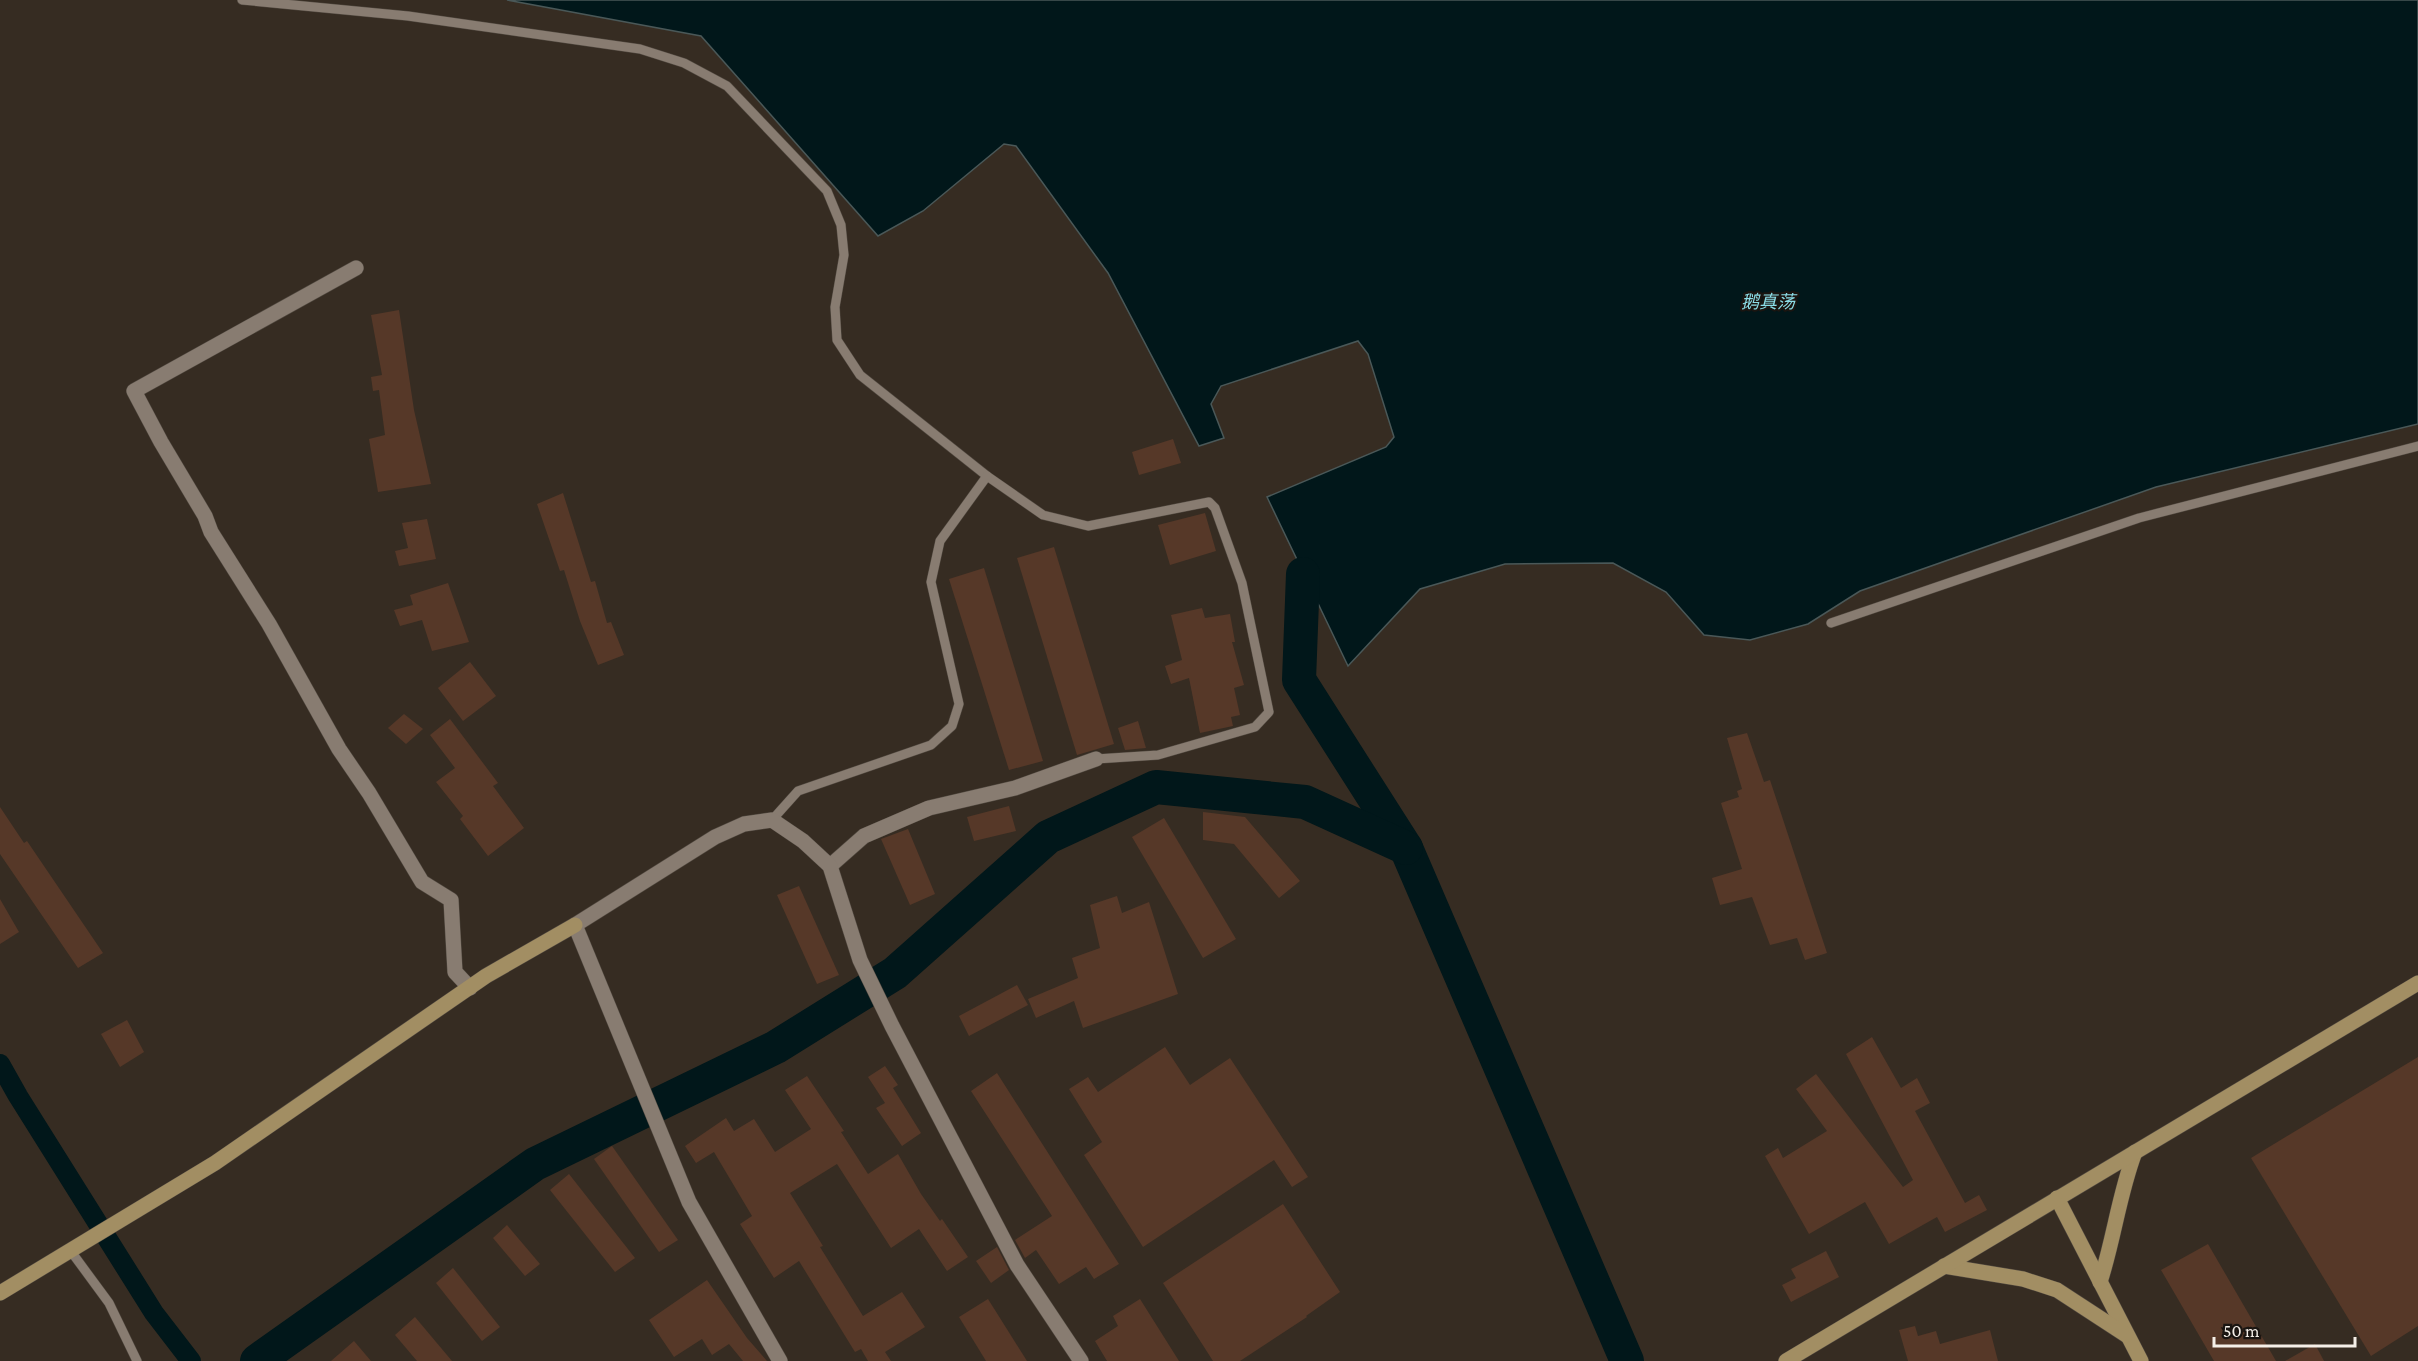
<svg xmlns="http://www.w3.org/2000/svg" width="2418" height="1361" font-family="'Crimson Pro','Noto Sans SC',serif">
	<rect width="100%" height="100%" fill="#362c22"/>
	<path fill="#01171a" stroke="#4a5858" stroke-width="1.5" d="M 507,0 L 2418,0 L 2418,424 L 2156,487 L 1860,591 L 1808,624 L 1750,640 L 1704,635 L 1666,592 L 1613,563 L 1505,564 L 1420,589 L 1348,666 L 1267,497 L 1386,447 L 1394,437 L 1368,354 L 1358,341 L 1221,386 L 1211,404 L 1224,438 L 1199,446 L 1108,273 L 1016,146 L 1004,144 L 923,211 L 878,236 L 701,36 Z"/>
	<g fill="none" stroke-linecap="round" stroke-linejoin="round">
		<path stroke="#01171a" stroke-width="20" d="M 0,1064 L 18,1096 L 154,1313 L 191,1361"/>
		<g stroke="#01171a" stroke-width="34">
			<path d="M 1303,574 L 1299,680 L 1406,848 L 1627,1361"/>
			<path d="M 257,1361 L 535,1164 L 776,1047 L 895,973 L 1048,837 L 1156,787 L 1305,802 L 1406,848"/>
		</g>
	</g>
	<g fill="#563828">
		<path d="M 399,310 L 414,410 L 431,484 L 378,492 L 369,439 L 385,435 L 379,390 L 373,391 L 371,377 L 382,375 L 371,315 Z"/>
		<path d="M 1173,439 L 1181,463 L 1139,475 L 1132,452 Z"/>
		<path d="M 563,493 L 591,582 L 595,581 L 607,623 L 611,622 L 624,655 L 598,665 L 580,621 L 564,570 L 560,571 L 537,504 Z"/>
		<path d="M 1205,513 L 1216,551 L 1170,565 L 1158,525 Z"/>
		<path d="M 427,519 L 436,559 L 399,566 L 395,551 L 408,548 L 402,523 Z"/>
		<path d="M 1054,547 L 1114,744 L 1077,755 L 1017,558 Z"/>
		<path d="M 984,568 L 1043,761 L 1009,770 L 949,579 Z"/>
		<path d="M 448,583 L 469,642 L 432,651 L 422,620 L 400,626 L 394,610 L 413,605 L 410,595 Z"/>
		<path d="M 1202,608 L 1205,618 L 1230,614 L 1235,642 L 1232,642 L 1244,685 L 1234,688 L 1240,715 L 1231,717 L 1233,726 L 1200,733 L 1189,678 L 1171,684 L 1165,666 L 1182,660 L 1171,615 Z"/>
		<path d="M 470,662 L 496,696 L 463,721 L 438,688 Z"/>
		<path d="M 404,714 L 423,729 L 406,744 L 388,728 Z"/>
		<path d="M 450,719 L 498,783 L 493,786 L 524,828 L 488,856 L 460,819 L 463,816 L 436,782 L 455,768 L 430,735 Z"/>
		<path d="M 1138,721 L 1146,748 L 1125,750 L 1118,728 Z"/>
		<path d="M 1747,733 L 1764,782 L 1770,780 L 1827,953 L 1805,960 L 1797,938 L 1770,945 L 1752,897 L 1720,905 L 1712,878 L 1742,869 L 1721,803 L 1739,797 L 1737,791 L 1742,789 L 1727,738 Z"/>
		<path d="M 1009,806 L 1016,831 L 974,841 L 967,817 Z"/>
		<path d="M 0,807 L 24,843 L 27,841 L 103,953 L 78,968 L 0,854 Z"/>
		<path d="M 1203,812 L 1245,817 L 1300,881 L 1279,898 L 1234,844 L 1203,840 Z"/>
		<path d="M 1164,818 L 1236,939 L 1203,958 L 1132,837 Z"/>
		<path d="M 908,829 L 935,894 L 910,905 L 881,839 Z"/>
		<path d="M 799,886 L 839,975 L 817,984 L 777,895 Z"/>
		<path d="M 1117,896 L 1122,913 L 1149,902 L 1178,994 L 1083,1028 L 1074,1001 L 1036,1018 L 1028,999 L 1078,978 L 1072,958 L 1100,948 L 1090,905 Z"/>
		<path d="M 0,899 L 19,932 L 0,944 Z"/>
		<path d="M 1017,985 L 1028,1005 L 969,1036 L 959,1016 Z"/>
		<path d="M 127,1020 L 144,1052 L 120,1067 L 101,1034 Z"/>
		<path d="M 1872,1037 L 1901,1088 L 1917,1078 L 1930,1103 L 1915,1111 L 1965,1203 L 1979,1195 L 1987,1210 L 1945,1232 L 1937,1217 L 1889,1244 L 1865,1202 L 1809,1234 L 1765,1156 L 1778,1148 L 1783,1158 L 1827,1131 L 1796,1089 L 1816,1074 L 1903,1187 L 1913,1180 L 1846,1054 Z"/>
		<path d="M 1165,1047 L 1190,1085 L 1230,1058 L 1308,1177 L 1292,1187 L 1274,1160 L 1143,1247 L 1084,1155 L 1102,1142 L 1069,1089 L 1088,1077 L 1098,1092 Z"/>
		<path d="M 2418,1057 L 2418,1326 L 2371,1356 L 2251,1158 Z"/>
		<path d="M 885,1066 L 898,1085 L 893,1088 L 921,1133 L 902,1146 L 876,1108 L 885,1103 L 868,1077 Z"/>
		<path d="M 997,1073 L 1119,1264 L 1094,1279 L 1086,1267 L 1059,1284 L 1036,1250 L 1025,1258 L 1015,1240 L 1052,1216 L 971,1091 Z"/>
		<path d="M 807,1076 L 844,1131 L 841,1132 L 868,1174 L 898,1154 L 921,1194 L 940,1221 L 942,1219 L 968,1257 L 947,1271 L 919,1229 L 891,1248 L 837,1164 L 790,1193 L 823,1246 L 820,1247 L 863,1316 L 902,1292 L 925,1327 L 885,1352 L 891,1361 L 868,1361 L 861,1349 L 855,1352 L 799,1261 L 774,1278 L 740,1224 L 752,1216 L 714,1152 L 696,1163 L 685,1146 L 726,1118 L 734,1131 L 754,1119 L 775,1152 L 811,1129 L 785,1090 Z"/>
		<path d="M 612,1146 L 678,1240 L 659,1252 L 594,1159 Z"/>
		<path d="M 569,1174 L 635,1258 L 615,1272 L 550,1190 Z"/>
		<path d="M 1283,1204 L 1340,1292 L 1306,1316 L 1307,1317 L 1240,1361 L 1213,1361 L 1163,1283 Z"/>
		<path d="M 507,1225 L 540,1264 L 525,1276 L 493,1238 Z"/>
		<path d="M 2208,1244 L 2276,1361 L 2214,1361 L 2161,1270 Z"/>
		<path d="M 997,1247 L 1009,1270 L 991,1283 L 976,1261 Z"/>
		<path d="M 1826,1251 L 1839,1277 L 1791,1302 L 1782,1285 L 1796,1278 L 1791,1269 Z"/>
		<path d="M 453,1268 L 500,1327 L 482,1341 L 436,1283 Z"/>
		<path d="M 707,1280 L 747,1338 L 767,1361 L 743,1361 L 729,1344 L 712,1355 L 702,1339 L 674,1357 L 649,1320 Z"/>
		<path d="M 988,1299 L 1027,1361 L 986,1361 L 959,1317 Z"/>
		<path d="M 1140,1299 L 1179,1361 L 1107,1361 L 1095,1341 L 1118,1326 L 1113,1316 Z"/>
		<path d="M 415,1317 L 452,1361 L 417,1361 L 395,1335 Z"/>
		<path d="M 1915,1326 L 1918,1336 L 1936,1331 L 1940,1344 L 1990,1330 L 1998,1361 L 1908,1361 L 1899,1330 Z"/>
		<path d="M 354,1341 L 371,1361 L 331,1361 Z"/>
		<path d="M 2315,1344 L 2324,1361 L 2285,1361 Z"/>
	</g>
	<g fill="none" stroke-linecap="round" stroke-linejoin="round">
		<g stroke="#514940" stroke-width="10">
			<g id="lane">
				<path d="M 242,0 L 408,16 L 640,49 L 684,63 L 727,86 L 827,191 L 841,225 L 844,255 L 835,307 L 837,340 L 860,375 L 987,476 L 1043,515 L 1088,526 L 1209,502 L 1215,508 L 1242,583 L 1269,712 L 1255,727 L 1158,755 L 1096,759"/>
				<path d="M 1831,623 L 2139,518 L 2418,446"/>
				<path d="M 772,820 L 798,791 L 931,745 L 952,726 L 959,704 L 931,582 L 940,541 L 987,476"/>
				<path d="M 70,1250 L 109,1303 L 137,1361"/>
			</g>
		</g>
		<g stroke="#514940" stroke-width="16">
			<g id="street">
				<path d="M 356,268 L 134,391 L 161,442 L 205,516 L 211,532 L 269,624 L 339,749 L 369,793 L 422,882 L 451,900 L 455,972 L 470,988"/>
				<path d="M 830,866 L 864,836 L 929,808 L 1015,788 L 1096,759"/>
				<path d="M 780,1361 L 689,1202 L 575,925 L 715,837 L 744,824 L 772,820 L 803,841 L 830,866 L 860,960 L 892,1026 L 1017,1265 L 1081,1361"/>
			</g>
		</g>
		<g stroke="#514940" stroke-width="16">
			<g id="secondary">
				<path d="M 2057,1198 L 2141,1361"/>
				<path d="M 1944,1266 L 2023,1279 L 2057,1290 L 2126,1335"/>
				<path d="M 2100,1282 C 2114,1239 2119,1194 2135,1152"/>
				<path d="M 0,1293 L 215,1163 L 486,976 L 575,925"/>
				<path d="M 1786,1361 L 2418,983"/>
			</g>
		</g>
		<use href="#lane" stroke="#887c71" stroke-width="9"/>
		<use href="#street" stroke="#887c71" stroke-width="15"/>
		<use href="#secondary" stroke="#a28e63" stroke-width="15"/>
	</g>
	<g text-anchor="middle" stroke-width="4.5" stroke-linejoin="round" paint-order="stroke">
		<g font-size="18" font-style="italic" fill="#8bdce6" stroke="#1a1511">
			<text x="1768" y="308">鹅真荡</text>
		</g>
	</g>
	<path d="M2214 1337v9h141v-9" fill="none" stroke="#f5efe8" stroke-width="3"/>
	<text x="2223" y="1337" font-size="18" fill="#f5efe8" stroke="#1a1511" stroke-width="4.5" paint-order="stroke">50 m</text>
</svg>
